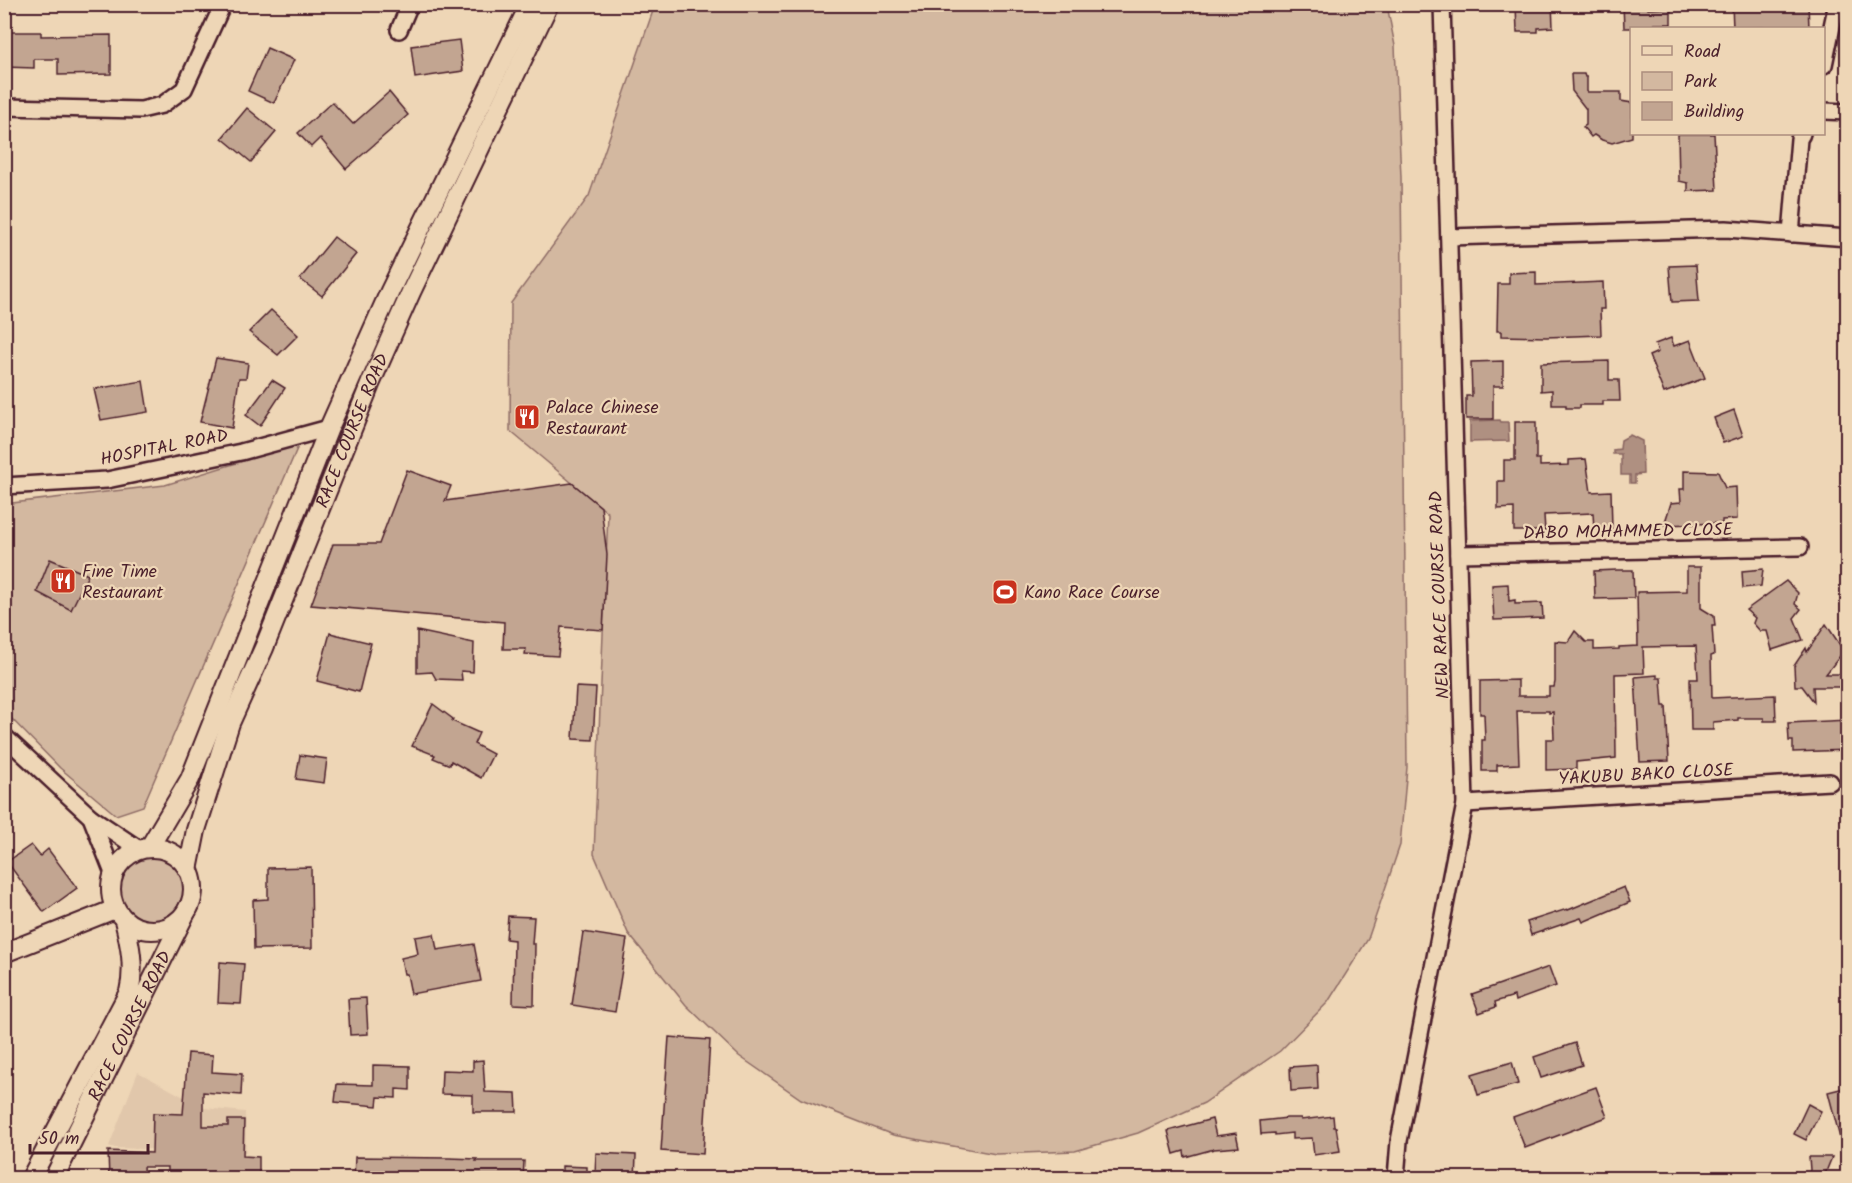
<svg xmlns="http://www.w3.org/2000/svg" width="1852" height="1183" font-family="Kalam,sans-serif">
	<rect width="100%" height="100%" fill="#eed6b6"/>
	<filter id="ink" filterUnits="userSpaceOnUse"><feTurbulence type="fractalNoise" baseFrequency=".0167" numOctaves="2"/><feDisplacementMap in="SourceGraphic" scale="12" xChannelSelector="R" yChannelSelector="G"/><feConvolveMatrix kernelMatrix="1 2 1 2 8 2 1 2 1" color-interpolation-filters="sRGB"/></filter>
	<g filter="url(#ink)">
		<path fill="#e1c7ab" d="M 138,1072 L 204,1108 L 245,1112 L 246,1152 L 115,1148 L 109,1146 Z"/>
		<g fill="#d3b8a0" stroke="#8e6c66" stroke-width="1.5">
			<path d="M 655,5 L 1387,5 L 1395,46 L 1401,177 L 1407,767 L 1400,845 L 1368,939 L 1328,1002 L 1280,1051 L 1204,1103 L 1138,1133 L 1075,1151 L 996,1154 L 893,1135 L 801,1099 L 739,1056 L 686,1005 L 628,933 L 594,854 L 608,513 L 510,431 L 511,303 L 589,196 Z"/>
			<path d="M 299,444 L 143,806 L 116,815 L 60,768 L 5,712 L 4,504 L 165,485 Z"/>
			<circle cx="152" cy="889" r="31"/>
		</g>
		<g fill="#af9081" stroke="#87635f" stroke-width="1.5">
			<path d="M 1500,420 L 1501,422 L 1508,422 L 1509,441 L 1470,442 L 1470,421 Z"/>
			<path d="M 1630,435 L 1642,441 L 1643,474 L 1635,475 L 1635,483 L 1630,483 L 1630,475 L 1621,475 L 1621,454 L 1613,454 L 1613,450 L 1620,449 L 1621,440 Z"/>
		</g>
		<g fill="#c2a591" stroke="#4a1f2b" stroke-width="1.5">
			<path d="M 1516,4 L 1552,4 L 1553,27 L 1538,28 L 1538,32 L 1517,32 Z"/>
			<path d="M 1623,4 L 1648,4 L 1648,9 L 1671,8 L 1671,24 L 1654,24 L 1654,28 L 1624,28 Z"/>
			<path d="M 1732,4 L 1808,4 L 1809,28 L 1789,28 L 1789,27 L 1733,28 Z"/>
			<path d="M 4,32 L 41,32 L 41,36 L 111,35 L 111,74 L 58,75 L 58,59 L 34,59 L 34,68 L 4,67 Z"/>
			<path d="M 459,40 L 463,71 L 415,78 L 411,46 Z"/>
			<path d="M 267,48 L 294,60 L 274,103 L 248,91 Z"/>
			<path d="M 1571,74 L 1584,74 L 1585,77 L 1587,77 L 1587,92 L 1621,92 L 1621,101 L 1632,103 L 1632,137 L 1612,143 L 1602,140 L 1594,135 L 1591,137 L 1583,127 L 1586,125 L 1586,109 L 1572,91 Z"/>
			<path d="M 389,92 L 408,115 L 346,169 L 320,138 L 311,147 L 298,133 L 332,102 L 353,124 Z"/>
			<path d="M 247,108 L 276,132 L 251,162 L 222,138 Z"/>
			<path d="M 1678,134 L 1714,134 L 1717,190 L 1688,191 L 1688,183 L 1679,181 Z"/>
			<path d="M 334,237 L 356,254 L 322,296 L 300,279 Z"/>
			<path d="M 1696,265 L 1699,301 L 1672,302 L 1669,266 Z"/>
			<path d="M 1536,272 L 1536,285 L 1603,282 L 1604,309 L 1600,309 L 1601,335 L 1546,337 L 1501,336 L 1501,331 L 1497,331 L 1498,284 L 1509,284 L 1509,273 Z"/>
			<path d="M 271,310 L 298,335 L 278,355 L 249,332 Z"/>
			<path d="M 1671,338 L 1674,346 L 1690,340 L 1705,378 L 1664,393 L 1649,356 L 1658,352 L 1655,344 Z"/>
			<path d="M 216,358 L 248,363 L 246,378 L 239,378 L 232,428 L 200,422 Z"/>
			<path d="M 1503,361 L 1503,386 L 1493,386 L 1493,419 L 1466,419 L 1466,396 L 1472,396 L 1471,362 Z"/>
			<path d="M 1609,361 L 1609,380 L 1619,380 L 1620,401 L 1603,401 L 1603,405 L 1580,405 L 1580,408 L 1566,408 L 1566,405 L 1552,405 L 1552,390 L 1541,391 L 1541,363 Z"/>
			<path d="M 272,380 L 285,388 L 260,426 L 246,415 Z"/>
			<path d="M 143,381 L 148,412 L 101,420 L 94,389 Z"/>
			<path d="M 1734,410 L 1743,436 L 1723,443 L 1714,418 Z"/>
			<path d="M 1515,422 L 1536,422 L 1536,459 L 1540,459 L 1540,466 L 1569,465 L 1569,460 L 1586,459 L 1591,492 L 1611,491 L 1612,528 L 1594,529 L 1593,513 L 1544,515 L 1545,531 L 1514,531 L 1514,508 L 1498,509 L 1498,481 L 1504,481 L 1504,460 L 1515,460 Z"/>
			<path d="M 407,470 L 451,486 L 445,501 L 572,483 L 601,507 L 607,555 L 603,630 L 561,627 L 558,656 L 525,654 L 526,649 L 503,649 L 504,622 L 311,605 L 333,544 L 379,544 Z"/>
			<path d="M 1684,471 L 1718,472 L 1725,488 L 1736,487 L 1737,519 L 1722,520 L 1722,523 L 1664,525 L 1671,503 L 1681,502 L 1680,489 L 1684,489 Z"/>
			<path d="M 50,559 L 88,575 L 71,610 L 37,592 Z"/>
			<path d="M 1687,567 L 1701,567 L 1701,608 L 1714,616 L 1715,626 L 1712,626 L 1714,655 L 1711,656 L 1712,698 L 1775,695 L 1776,721 L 1764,721 L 1764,718 L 1738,718 L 1738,720 L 1713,722 L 1713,730 L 1691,730 L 1690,679 L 1698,679 L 1696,646 L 1643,647 L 1644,673 L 1615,674 L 1616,758 L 1576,762 L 1576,769 L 1546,770 L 1546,739 L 1554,739 L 1553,712 L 1549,713 L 1549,711 L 1517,711 L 1519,764 L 1497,765 L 1497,771 L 1482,771 L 1482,740 L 1485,740 L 1484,714 L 1480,714 L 1480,681 L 1518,680 L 1518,696 L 1549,696 L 1549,687 L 1554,687 L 1555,682 L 1555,641 L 1568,642 L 1575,631 L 1586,642 L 1594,642 L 1594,650 L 1619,649 L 1619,647 L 1638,646 L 1637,592 L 1687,591 Z"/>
			<path d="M 1763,569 L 1761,586 L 1743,588 L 1742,571 Z"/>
			<path d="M 1617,570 L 1633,570 L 1634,598 L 1595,599 L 1594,571 Z"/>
			<path d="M 1786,581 L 1798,593 L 1795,604 L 1801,609 L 1794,618 L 1803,640 L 1772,650 L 1767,631 L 1760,631 L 1753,623 L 1755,618 L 1746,610 Z"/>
			<path d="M 1508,584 L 1509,601 L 1515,600 L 1515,604 L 1542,603 L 1543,618 L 1494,620 L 1492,585 Z"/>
			<path d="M 1826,624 L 1844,651 L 1826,674 L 1843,674 L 1843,687 L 1813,687 L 1814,702 L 1802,686 L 1795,686 L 1794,666 L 1806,648 L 1807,652 Z"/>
			<path d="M 417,631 L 474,643 L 473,672 L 461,671 L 462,680 L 436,679 L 432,672 L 417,673 Z"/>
			<path d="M 330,633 L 371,643 L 359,692 L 317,681 Z"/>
			<path d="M 1657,675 L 1657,678 L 1661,678 L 1663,706 L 1666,706 L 1669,761 L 1640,762 L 1635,677 Z"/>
			<path d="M 576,687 L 596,688 L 593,740 L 573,739 Z"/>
			<path d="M 433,704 L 453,719 L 452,721 L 479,733 L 474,744 L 493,754 L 481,778 L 451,761 L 450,765 L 433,758 L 435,755 L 412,746 Z"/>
			<path d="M 1848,720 L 1848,750 L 1793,752 L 1793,741 L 1789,741 L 1788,723 Z"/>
			<path d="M 300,755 L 327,759 L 324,783 L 296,779 Z"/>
			<path d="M 31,845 L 40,856 L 48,849 L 77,888 L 44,912 L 7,862 Z"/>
			<path d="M 311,867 L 312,948 L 254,949 L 253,900 L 268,899 L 268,868 Z"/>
			<path d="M 1624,887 L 1630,902 L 1583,922 L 1581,918 L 1531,935 L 1527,922 L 1567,909 L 1568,910 Z"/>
			<path d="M 508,916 L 534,917 L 532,944 L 535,944 L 534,1005 L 513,1004 L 514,940 L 506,939 Z"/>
			<path d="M 583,932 L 627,939 L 615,1012 L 572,1005 Z"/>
			<path d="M 434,934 L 437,950 L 474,944 L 481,981 L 411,994 L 407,974 L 404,974 L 401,958 L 418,954 L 415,937 Z"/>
			<path d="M 220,962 L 244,964 L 241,1004 L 218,1003 Z"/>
			<path d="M 1549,967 L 1556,986 L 1515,1001 L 1514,996 L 1495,1002 L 1496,1007 L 1479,1013 L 1472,994 Z"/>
			<path d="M 366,998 L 368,1034 L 350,1035 L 348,999 Z"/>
			<path d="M 669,1037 L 710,1040 L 703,1154 L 661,1151 Z"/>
			<path d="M 1575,1043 L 1582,1065 L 1541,1078 L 1534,1057 Z"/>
			<path d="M 188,1053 L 213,1055 L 212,1072 L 242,1074 L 241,1095 L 203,1092 L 203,1126 L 228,1126 L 228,1120 L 244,1120 L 243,1156 L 259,1157 L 259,1179 L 168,1179 L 168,1167 L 143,1167 L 144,1179 L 109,1179 L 108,1151 L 152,1153 L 153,1113 L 183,1114 Z"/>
			<path d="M 483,1060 L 485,1092 L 516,1093 L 517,1112 L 473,1112 L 473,1095 L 441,1094 L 442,1070 L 473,1071 L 473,1061 Z"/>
			<path d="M 1512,1062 L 1518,1084 L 1478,1095 L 1472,1074 Z"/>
			<path d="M 373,1065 L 410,1066 L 410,1090 L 396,1089 L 396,1098 L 378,1097 L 377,1106 L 335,1102 L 337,1084 L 373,1085 Z"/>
			<path d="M 1317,1065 L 1318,1089 L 1291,1091 L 1290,1067 Z"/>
			<path d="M 1596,1087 L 1607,1117 L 1525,1148 L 1513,1117 Z"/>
			<path d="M 1848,1087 L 1848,1149 L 1843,1150 L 1828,1092 Z"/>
			<path d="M 1808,1104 L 1821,1111 L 1806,1140 L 1794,1134 Z"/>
			<path d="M 1333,1116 L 1334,1127 L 1336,1127 L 1340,1151 L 1314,1155 L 1312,1138 L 1292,1139 L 1292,1133 L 1275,1135 L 1275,1133 L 1261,1134 L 1260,1121 L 1287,1118 L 1301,1118 L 1301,1120 Z"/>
			<path d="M 1212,1119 L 1216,1136 L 1236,1133 L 1239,1147 L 1214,1149 L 1185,1157 L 1184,1151 L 1174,1154 L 1168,1131 Z"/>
			<path d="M 596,1153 L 636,1155 L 635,1179 L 595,1176 Z"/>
			<path d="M 355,1157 L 449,1158 L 477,1159 L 476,1161 L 524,1161 L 523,1179 L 354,1179 Z"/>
			<path d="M 1809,1157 L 1832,1157 L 1823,1179 L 1806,1179 L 1810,1170 Z"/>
			<path d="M 562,1166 L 587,1167 L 587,1179 L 562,1179 Z"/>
		</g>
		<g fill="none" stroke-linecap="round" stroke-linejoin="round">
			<g stroke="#4a1f2b" stroke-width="20">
				<g id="minor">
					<path d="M 399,30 L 410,4"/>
					<path d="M 1824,65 L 1835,12 L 1839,8 L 1848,7"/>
					<path d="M 4,107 L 141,110 L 162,105 L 184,89 L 223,4"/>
					<path d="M 1824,111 L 1848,112"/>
					<path d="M 1791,234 L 1799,139 L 1802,134"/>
					<path d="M 1449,237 L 1726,229 L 1848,238"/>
					<path d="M 4,486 L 107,480 L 241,452 L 329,428"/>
					<path d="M 1458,554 L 1800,547"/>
					<path d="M 4,736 L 91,817 L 113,873"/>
					<path d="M 1465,804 L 1830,782"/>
					<path d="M 91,817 L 139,849"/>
					<path d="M 1396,1178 L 1399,1141 L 1465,804 L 1442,4"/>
				</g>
			</g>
			<g stroke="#4a1f2b" stroke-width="22">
				<g id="tertiary">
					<path d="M 149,848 L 190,779 L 329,428 L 390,291 L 530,4"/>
					<circle cx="152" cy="889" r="41"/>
					<path id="s1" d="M 188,870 L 196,830 L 230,723 L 264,648 L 371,382 L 411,292 L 549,4"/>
					<path d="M 4,953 L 115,909"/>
					<path d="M 31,1178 L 129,992 C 135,967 130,944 124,920"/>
					<path id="s2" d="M 54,1178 L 189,906"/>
				</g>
			</g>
			<use href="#minor" stroke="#eed6b6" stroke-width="15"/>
			<use href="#tertiary" stroke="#eed6b6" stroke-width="18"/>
		</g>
	</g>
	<defs>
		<g id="restaurant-square" transform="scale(1.35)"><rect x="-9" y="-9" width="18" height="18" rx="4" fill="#c8321e" stroke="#eed6b6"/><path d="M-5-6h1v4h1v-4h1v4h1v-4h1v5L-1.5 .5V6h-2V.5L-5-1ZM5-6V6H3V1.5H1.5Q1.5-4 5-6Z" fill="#fff"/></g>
		<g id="stadium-square" transform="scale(1.35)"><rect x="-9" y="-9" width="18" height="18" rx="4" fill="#c8321e" stroke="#eed6b6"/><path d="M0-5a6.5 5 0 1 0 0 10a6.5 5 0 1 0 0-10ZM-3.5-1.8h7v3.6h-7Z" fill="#fff"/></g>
	</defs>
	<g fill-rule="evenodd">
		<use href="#restaurant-square" x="527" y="417"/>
		<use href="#restaurant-square" x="63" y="581"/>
		<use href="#stadium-square" x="1005" y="592"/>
	</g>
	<g text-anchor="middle" stroke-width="4.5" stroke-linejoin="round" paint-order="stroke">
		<g font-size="18" fill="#4a1f2b" stroke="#eed6b6" text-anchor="start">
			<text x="546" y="413">Palace Chinese<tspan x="546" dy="21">Restaurant</tspan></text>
			<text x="82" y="577">Fine Time<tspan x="82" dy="21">Restaurant</tspan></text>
			<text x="1024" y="598">Kano Race Course</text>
		</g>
		<g font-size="18" fill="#4a1f2b" stroke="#eed6b6">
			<text dy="6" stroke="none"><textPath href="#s1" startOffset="470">RACE COURSE ROAD</textPath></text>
			<text transform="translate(164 447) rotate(-11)" y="6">HOSPITAL ROAD</text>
			<text transform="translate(1628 531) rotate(-1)" y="6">DABO MOHAMMED CLOSE</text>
			<text transform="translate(1439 595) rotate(-92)" y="6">NEW RACE COURSE ROAD</text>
			<text transform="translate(1646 774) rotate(-3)" y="6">YAKUBU BAKO CLOSE</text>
			<text dy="6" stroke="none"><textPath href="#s2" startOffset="170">RACE COURSE ROAD</textPath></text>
		</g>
	</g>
	<rect width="1852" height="1183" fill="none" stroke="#eed6b6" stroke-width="24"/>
	<rect x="12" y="12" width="1828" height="1159" fill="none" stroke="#4a1f2b" stroke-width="2" filter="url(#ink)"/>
	<rect x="1630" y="27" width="195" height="108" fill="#eed6b6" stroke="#ac8d7e" stroke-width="1.5"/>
	<rect x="1642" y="46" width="30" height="9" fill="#eed6b6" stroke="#ac8d7e" stroke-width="1.5"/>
	<text x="1684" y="57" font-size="18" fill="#4a1f2b">Road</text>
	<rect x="1642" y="72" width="30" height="18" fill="#d3b8a0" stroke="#ac8d7e" stroke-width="1.5"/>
	<text x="1684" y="87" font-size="18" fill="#4a1f2b">Park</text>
	<rect x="1642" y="102" width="30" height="18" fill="#c2a591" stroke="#ac8d7e" stroke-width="1.5"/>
	<text x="1684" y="117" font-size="18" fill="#4a1f2b">Building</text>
	<path d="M30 1144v9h118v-9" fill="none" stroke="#4a1f2b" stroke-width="3"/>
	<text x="39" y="1144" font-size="18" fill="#4a1f2b" stroke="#eed6b6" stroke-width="4.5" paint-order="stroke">50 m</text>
</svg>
